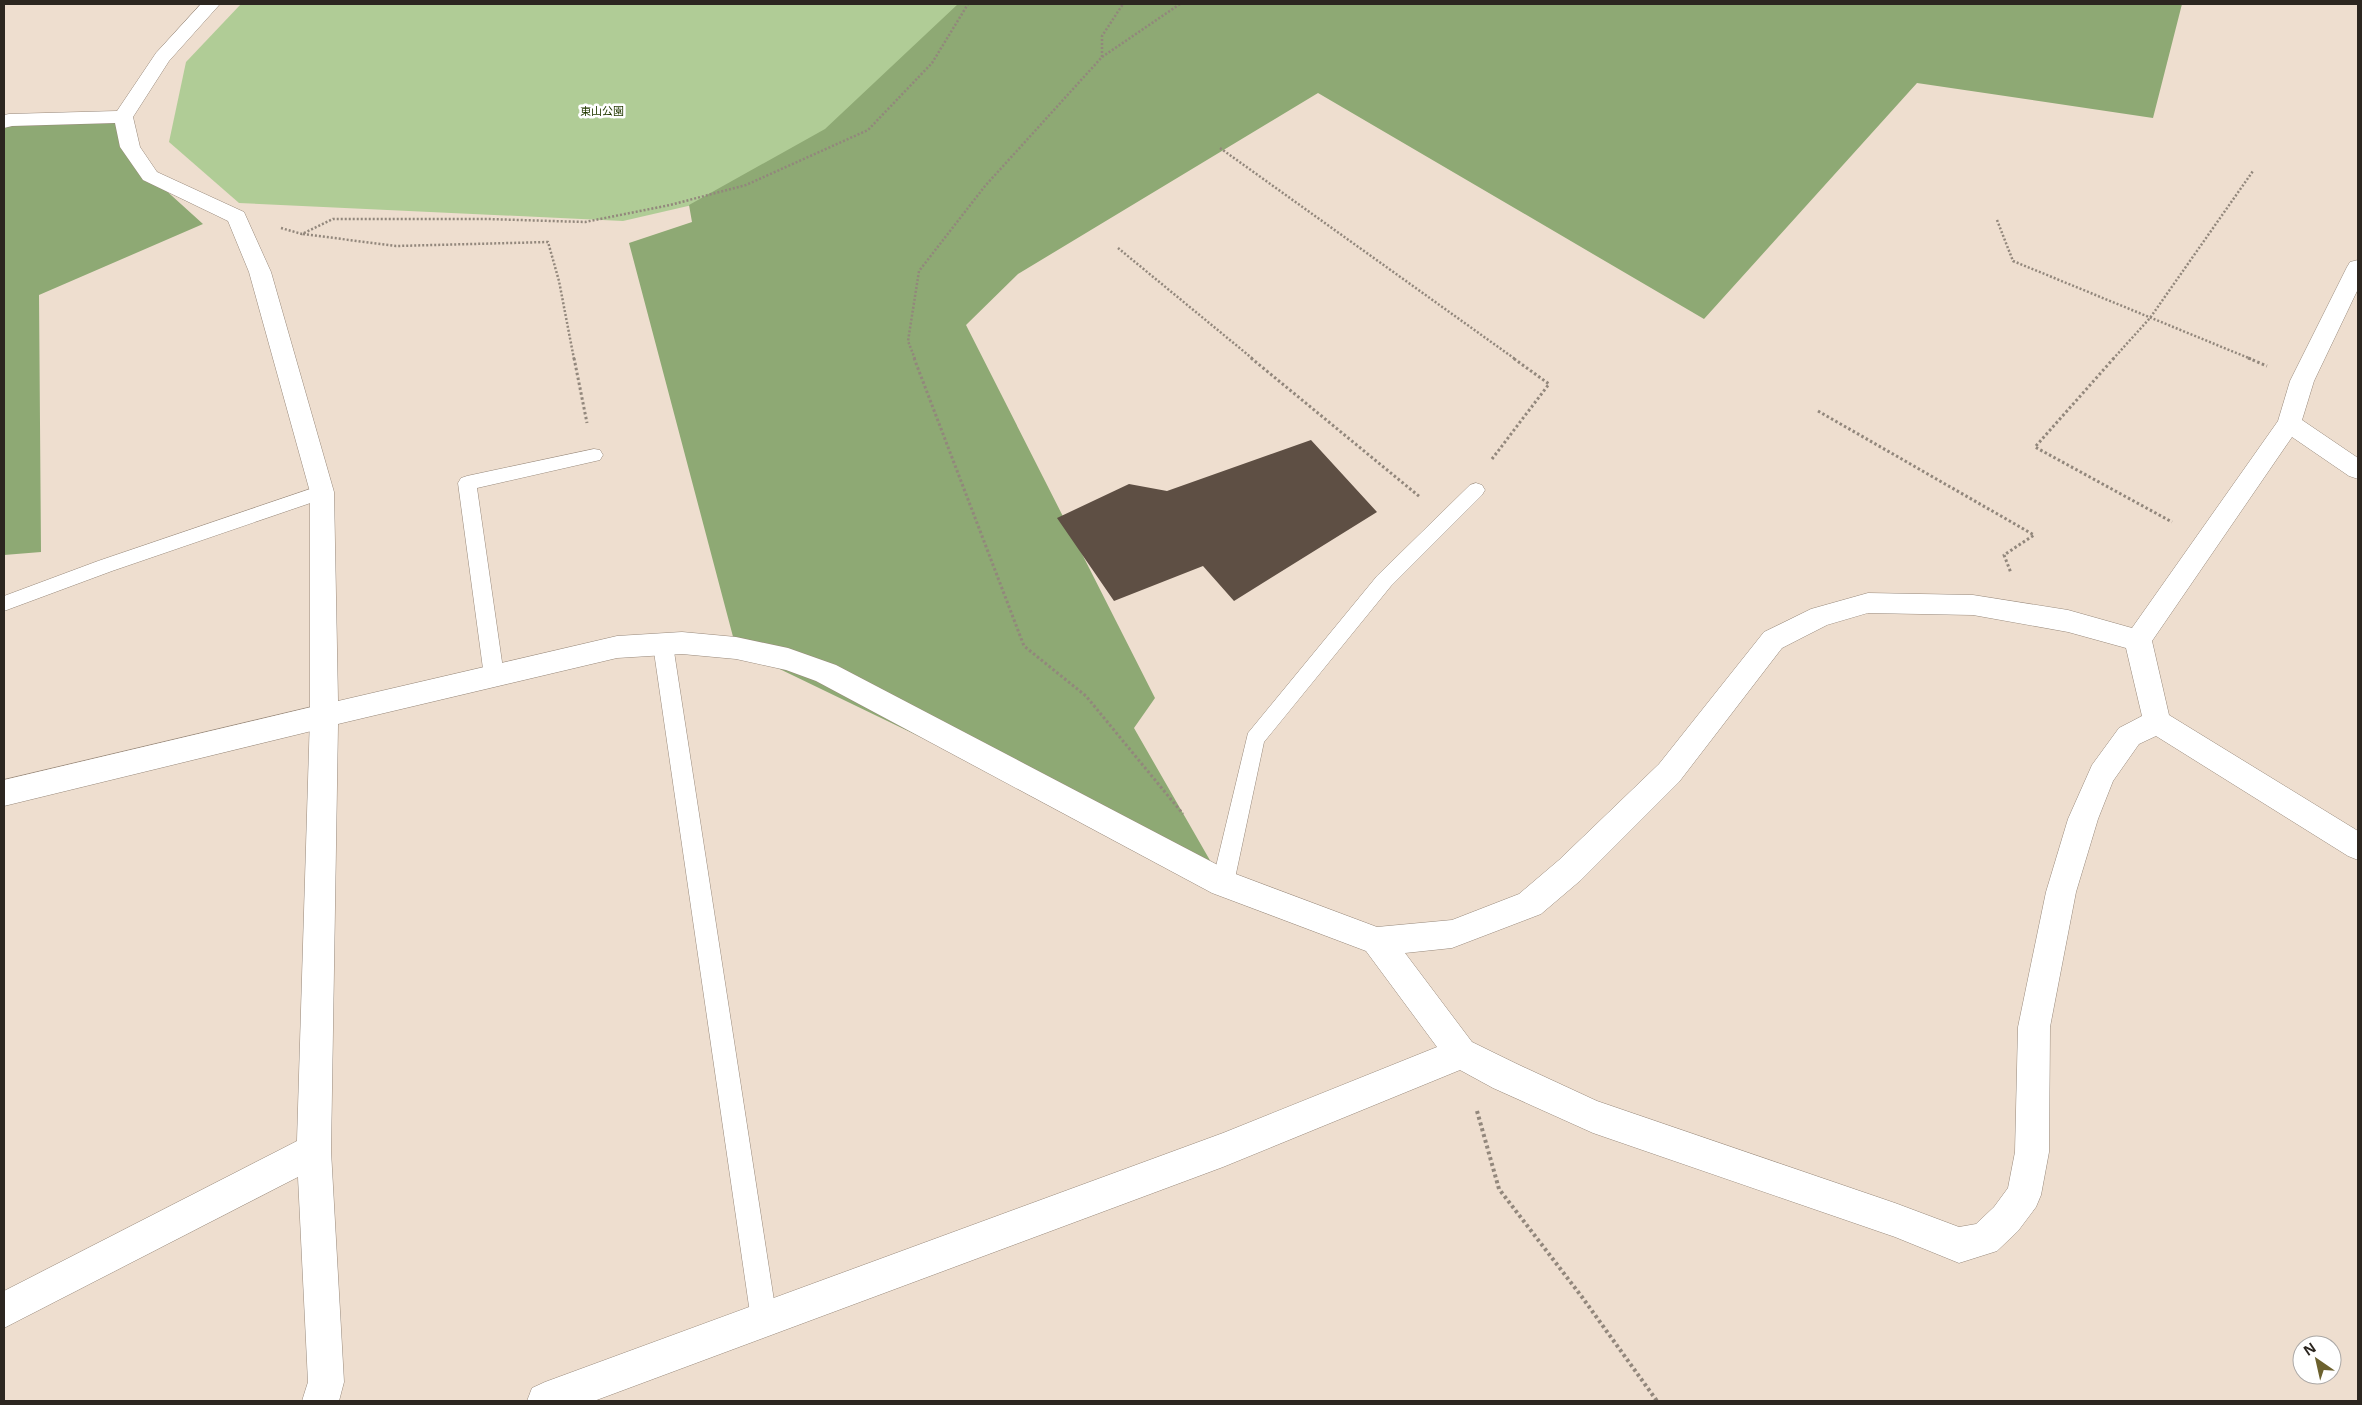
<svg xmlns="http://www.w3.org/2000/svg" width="2362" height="1405" font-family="'Noto Sans','Noto Sans JP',sans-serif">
	<rect width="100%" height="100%" fill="#eedecf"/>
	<path fill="#b0cc96" d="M 241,4 L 1041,4 L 740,194 L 623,221 L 239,203 L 169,142 L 186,62 Z"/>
	<g fill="#8ea974">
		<path d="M 958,4 L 2182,4 L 2153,118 L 1917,83 L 1704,319 L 1318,93 L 1018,274 L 966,325 L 1155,698 L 1134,728 L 1223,883 L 736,648 L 629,243 L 692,222 L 689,205 L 825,129 Z"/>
		<path d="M 123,117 L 150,176 L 203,224 L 39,295 L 41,552 L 4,555 L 4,122 L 9,120 Z"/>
	</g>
	<path fill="#5e4f44" d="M 1311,440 L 1377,512 L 1234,601 L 1203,566 L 1114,601 L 1057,518 L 1129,484 L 1167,491 Z"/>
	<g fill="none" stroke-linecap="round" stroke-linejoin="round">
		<g stroke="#98897b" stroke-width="1">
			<g id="service">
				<path d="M 594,449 L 600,450 L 603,455 L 600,460 L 477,488 L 504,676 L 501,682 L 494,684 L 487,682 L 484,676 L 458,483 L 461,478 L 467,476 Z"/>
				<path d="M 1476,483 L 1482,485 L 1485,490 L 1482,495 L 1391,586 L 1264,742 L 1234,883 L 1231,890 L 1223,893 L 1215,890 L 1212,883 L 1248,733 L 1377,576 L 1470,485 Z"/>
				<path d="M 322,485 L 328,487 L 331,492 L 328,497 L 112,571 L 4,611 L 4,596 L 98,561 Z"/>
				<path d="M 663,637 L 670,639 L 673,645 L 777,1320 L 773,1329 L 764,1333 L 755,1329 L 751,1320 L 653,645 L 656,639 Z"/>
			</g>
		</g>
		<g stroke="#98897b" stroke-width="1">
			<path id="minor" d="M 201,4 L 220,4 L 169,61 L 133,117 L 140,147 L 157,172 L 244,212 L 271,272 L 334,492 L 338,701 L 617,636 L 682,632 L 736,637 L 788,648 L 836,665 L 1233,873 L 1377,927 L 1452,920 L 1519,894 L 1559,860 L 1659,764 L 1764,632 L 1811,609 L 1868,593 L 1973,595 L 2068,610 L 2132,628 L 2278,421 L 2290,381 L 2347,267 L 2350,262 L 2358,260 L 2358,289 L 2314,381 L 2302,420 L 2358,458 L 2358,479 L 2349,476 L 2292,437 L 2152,641 L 2169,715 L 2358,831 L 2358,860 L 2348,856 L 2156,736 L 2139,744 L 2113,781 L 2098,819 L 2076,892 L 2050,1027 L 2049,1152 L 2041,1195 L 2036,1207 L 2018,1231 L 1997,1251 L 1959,1263 L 1895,1237 L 1593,1133 L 1493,1088 L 1460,1070 L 1223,1167 L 594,1401 L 527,1401 L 532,1388 L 545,1382 L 1223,1133 L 1437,1047 L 1366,951 L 1212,893 L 816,681 L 786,670 L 736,659 L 682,654 L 617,658 L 338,724 L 331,1151 L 344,1382 L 339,1401 L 302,1401 L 308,1382 L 298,1177 L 4,1328 L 4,1291 L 297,1141 L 310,716 L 310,492 L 249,272 L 228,221 L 143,180 L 120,147 L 115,123 L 12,126 L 4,128 L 4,115 L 9,114 L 117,111 L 156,53 ZM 1868,613 L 1973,615 L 2068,632 L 2126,648 L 2142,716 L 2119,728 L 2092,765 L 2068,819 L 2046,892 L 2018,1027 L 2015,1152 L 2008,1188 L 1994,1207 L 1976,1224 L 1959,1227 L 1895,1203 L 1597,1101 L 1517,1064 L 1472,1042 L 1405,953 L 1452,948 L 1541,914 L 1581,880 L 1679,782 L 1782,648 L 1827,625 Z"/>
		</g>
		<g stroke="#98897b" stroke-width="1">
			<path id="tertiary" d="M 324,704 L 334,708 L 338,716 L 334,724 L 324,728 L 4,806 L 4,780 Z"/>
		</g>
		<g stroke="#92877c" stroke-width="2.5" stroke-dasharray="2 2" stroke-linecap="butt">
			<path d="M 1102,57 L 1102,36 L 1123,4"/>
			<path d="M 1220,148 L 1515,359"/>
			<path d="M 1997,220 L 2013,261 L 2251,359"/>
			<path d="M 281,228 L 302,234 L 333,219 L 487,219 L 585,222 L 670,205 L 746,185 L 868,130 L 932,63 L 968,4"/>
			<path d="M 303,234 L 396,246 L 548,242 L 559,281 L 574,359"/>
			<path d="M 1118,248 L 1253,359"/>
			<path d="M 915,359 L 908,341 L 919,271 L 985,186 L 1102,57 L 1180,4"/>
			<path d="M 2113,359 L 2150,318 L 2253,171"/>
		</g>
		<g stroke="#92877c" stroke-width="3" stroke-dasharray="2.5 2.5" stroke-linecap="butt">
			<path d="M 574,358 L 587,423"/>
			<path d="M 914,358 L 1024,646 L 1086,696 L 1183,814"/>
			<path d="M 1251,358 L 1420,497"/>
			<path d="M 2114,358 L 2035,447 L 2172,522"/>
			<path d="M 2248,358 L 2267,366"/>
			<path d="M 1818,411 L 2034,535 L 2004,555 L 2011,573"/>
			<path d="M 1492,459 L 1549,384 L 1513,358"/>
		</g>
		<path stroke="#92877c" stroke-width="4" stroke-dasharray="3 3" stroke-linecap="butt" d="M 1477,1111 L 1499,1189 L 1582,1297 L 1657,1401"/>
		<use href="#service" fill="#fff" fill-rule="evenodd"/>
		<use href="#minor" fill="#fff" fill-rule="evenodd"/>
		<use href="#tertiary" fill="#fff" fill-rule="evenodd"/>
	</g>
	<g text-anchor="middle" stroke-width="5" stroke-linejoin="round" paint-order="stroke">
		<g font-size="11" fill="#223900" stroke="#fff">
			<text x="602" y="115">東山公園</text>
		</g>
	</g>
	<rect width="2362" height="1405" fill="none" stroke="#2c2620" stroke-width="10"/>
	<g transform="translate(2317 1360) rotate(326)"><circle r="24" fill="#ffffff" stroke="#aba8a6"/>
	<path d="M0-4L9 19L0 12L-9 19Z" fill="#6c612e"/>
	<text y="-8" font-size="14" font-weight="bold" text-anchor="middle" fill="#2c2620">N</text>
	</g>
</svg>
